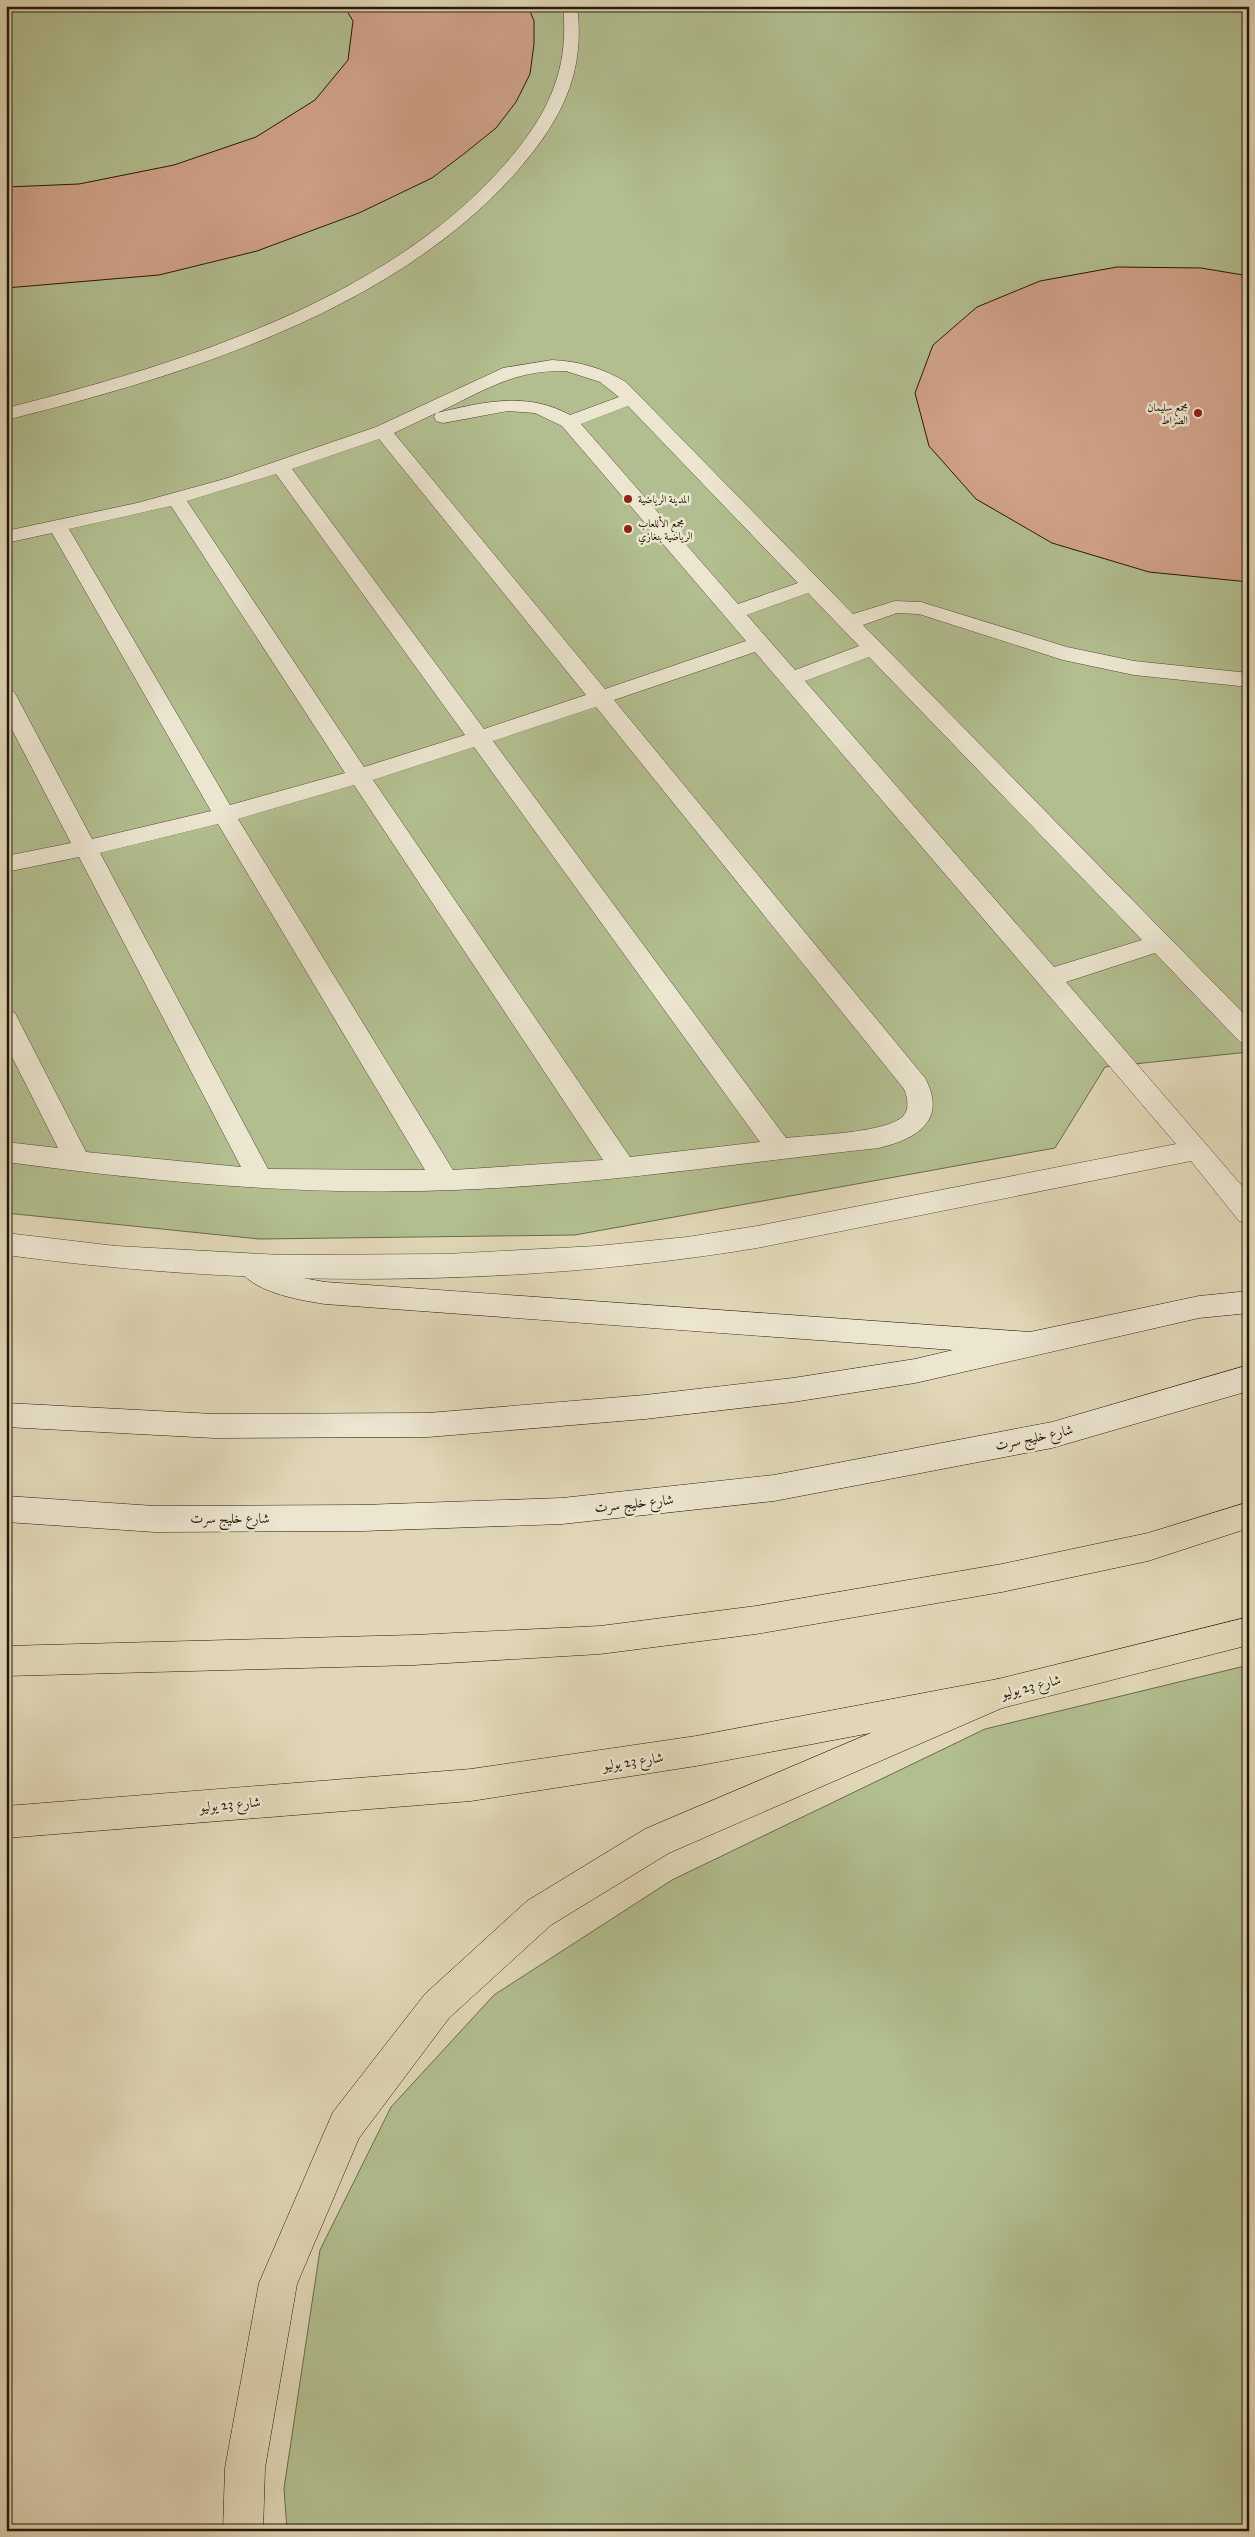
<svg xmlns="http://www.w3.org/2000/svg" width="1255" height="2537" font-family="'IM FELL Great Primer',Amiri,serif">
	<rect width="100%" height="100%" fill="#e1d7b7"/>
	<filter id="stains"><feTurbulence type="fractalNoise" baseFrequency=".004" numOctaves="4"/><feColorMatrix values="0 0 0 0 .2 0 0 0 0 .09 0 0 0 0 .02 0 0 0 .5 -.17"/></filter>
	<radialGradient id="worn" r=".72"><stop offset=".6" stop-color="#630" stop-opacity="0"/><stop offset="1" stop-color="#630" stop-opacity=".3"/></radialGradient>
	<g fill="#b2be8f" stroke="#6a6b4b">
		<path d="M 6,6 L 1249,6 L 1249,1052 L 1105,1067 L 1055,1148 L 575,1235 L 259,1239 L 6,1213 Z"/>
		<path d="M 1249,1665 L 1249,2531 L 287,2531 L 284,2488 L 320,2250 L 391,2107 L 494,1995 L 672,1880 L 985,1729 Z"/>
	</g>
	<g fill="#d2a38a" stroke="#231807">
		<path d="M 344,6 L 528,6 L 534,21 L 534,44 L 530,74 L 516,102 L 496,128 L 465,153 L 432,178 L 359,213 L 257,251 L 159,275 L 6,288 L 6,187 L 79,184 L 174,165 L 256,137 L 315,100 L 348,60 L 353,21 Z"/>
		<path d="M 1117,267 L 1201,268 L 1249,276 L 1249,582 L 1149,572 L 1052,543 L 976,499 L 929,446 L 915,393 L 933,345 L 977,307 L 1040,281 Z"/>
	</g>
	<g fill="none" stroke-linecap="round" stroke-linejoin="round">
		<g stroke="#524833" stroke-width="1">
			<g id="service">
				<path d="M 563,6 L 577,6 C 586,73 561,120 519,169 C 396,311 183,376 6,420 L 6,408 C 178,365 386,301 505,164 C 547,116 570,71 563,6 Z"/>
				<path d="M 552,360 C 579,361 602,368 626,382 L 853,614 L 895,601 L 921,602 L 1067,647 L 1134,661 L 1249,673 L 1249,687 L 1134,675 L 1063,660 L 919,614 L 897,613 L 863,625 L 1249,1019 L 1249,1044 L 1240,1042 L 1155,953 L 1066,982 L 1249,1194 L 1249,1224 L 1239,1221 L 1191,1161 L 757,1248 C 514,1288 250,1288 6,1255 L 6,1233 L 116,1246 L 281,1255 L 446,1254 L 597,1246 L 687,1237 L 757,1226 L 1176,1144 L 755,652 L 614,700 L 925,1078 C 948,1121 916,1139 879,1148 C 737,1163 597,1185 454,1190 C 301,1196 157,1182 6,1162 L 6,1142 L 58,1148 L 6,1045 L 6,1010 L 15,1013 L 18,1019 L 86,1152 L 241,1167 L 79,857 L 6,872 L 6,856 L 71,843 L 6,718 L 6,690 L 14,692 L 17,697 L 92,839 L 211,811 L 52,533 L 6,543 L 6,531 L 137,503 L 228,478 L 376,427 L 503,368 ZM 566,371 L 600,382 L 619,397 L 570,415 C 527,391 482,402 437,413 C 481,392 515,369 566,371 ZM 628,406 L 798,583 L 738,604 L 581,424 ZM 508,411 L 535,413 L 562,426 L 746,641 L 605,689 L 394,433 L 436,413 L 434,417 L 436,421 L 443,423 ZM 379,439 L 586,695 L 484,729 L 292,469 ZM 276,474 L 465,735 L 364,767 L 187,501 ZM 171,506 L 345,773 L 230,805 L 69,529 ZM 808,593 L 859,646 L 795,670 L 747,615 ZM 869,657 L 1142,940 L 1054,967 L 805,681 ZM 596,707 L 904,1089 C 907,1096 910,1108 904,1115 C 890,1133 811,1135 786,1138 L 493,741 ZM 474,747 L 760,1142 L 630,1157 L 373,780 ZM 354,785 L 603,1160 L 453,1170 L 238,819 ZM 218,824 L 425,1170 L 268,1169 L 100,853 Z"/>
			</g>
		</g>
		<g stroke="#231807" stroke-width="1">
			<g id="secondary">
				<path d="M 251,1255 L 292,1276 L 325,1282 L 1030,1332 L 1199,1296 L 1249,1291 L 1249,1313 L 1199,1318 L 915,1383 L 793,1402 L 645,1419 L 428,1437 L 214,1438 L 6,1427 L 6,1403 L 214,1414 L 428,1413 L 645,1395 L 793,1378 L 915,1359 L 953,1350 L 325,1304 C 299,1300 250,1292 237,1266 L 241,1258 Z"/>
				<path d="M 1249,1365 L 1249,1390 L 1245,1392 L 1052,1448 L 774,1501 L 562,1524 L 362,1531 L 155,1532 L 6,1522 L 6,1496 L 155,1506 L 362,1505 L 562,1498 L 774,1475 L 1052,1422 Z"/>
			</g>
		</g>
		<g stroke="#231807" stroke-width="1">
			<g id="primary">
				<path d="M 1249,1502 L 1249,1528 L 1148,1561 L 1002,1592 L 756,1634 L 600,1654 L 414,1665 L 6,1676 L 6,1646 L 414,1635 L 600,1626 L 756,1606 L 1002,1564 L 1148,1533 Z"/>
				<path d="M 1249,1617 L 1249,1645 L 998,1709 L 696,1766 L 471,1801 L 6,1838 L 6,1806 L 471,1769 L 696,1736 L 998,1679 Z"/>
			</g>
		</g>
		<g stroke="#231807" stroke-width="1">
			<path id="trunk" d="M 998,1679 L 1009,1683 L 1014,1694 L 1009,1705 L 669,1853 L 551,1925 L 449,2018 L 359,2138 L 297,2284 L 265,2468 L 263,2531 L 223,2531 L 225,2468 L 259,2283 L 333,2112 L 425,1994 L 527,1901 L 645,1829 Z"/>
		</g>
		<use href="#service" fill="#ece5d0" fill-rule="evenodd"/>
		<use href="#secondary" fill="#ece5d0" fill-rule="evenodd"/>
		<use href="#primary" fill="#e1d7b7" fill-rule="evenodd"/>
		<use href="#trunk" fill="#e1d7b7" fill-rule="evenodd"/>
	</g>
	<g fill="#8f2418" stroke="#ece5d0" stroke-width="2">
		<circle cx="1198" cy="413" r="5"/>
		<circle cx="628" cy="499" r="5"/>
		<circle cx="628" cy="529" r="5"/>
	</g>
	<g text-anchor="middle" stroke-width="5" stroke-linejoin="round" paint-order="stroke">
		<g font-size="11" fill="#231807" stroke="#ece5d0" text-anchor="start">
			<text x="1188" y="411" text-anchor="end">مجمع سليمان<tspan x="1188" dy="13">الضراط</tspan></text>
			<text x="638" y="503">المدينة الرياضية</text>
			<text x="638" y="527">مجمع الأللعاب<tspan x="638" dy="13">الرياضية بنغازي</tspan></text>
		</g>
		<g font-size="14" fill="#231807" stroke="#ece5d0">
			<text transform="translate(1034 1437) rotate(-12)" y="5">شارع خليج سرت</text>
			<text transform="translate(634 1503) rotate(-6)" y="5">شارع خليج سرت</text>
			<text x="230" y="1523">شارع خليج سرت</text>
			<text transform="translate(1031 1686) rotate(-14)" y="5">شارع 23 يوليو</text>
			<text transform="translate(633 1761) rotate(-8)" y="5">شارع 23 يوليو</text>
			<text transform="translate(230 1804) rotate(-5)" y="5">شارع 23 يوليو</text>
		</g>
	</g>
	<rect width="1255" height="2537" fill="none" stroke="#e1d7b7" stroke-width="25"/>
	<rect x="8" y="8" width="1240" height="2522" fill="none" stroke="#231807" stroke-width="2.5"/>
	<rect x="12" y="12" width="1230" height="2512" fill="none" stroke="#231807"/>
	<rect width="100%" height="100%" filter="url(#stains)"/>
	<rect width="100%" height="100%" fill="url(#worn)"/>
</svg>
